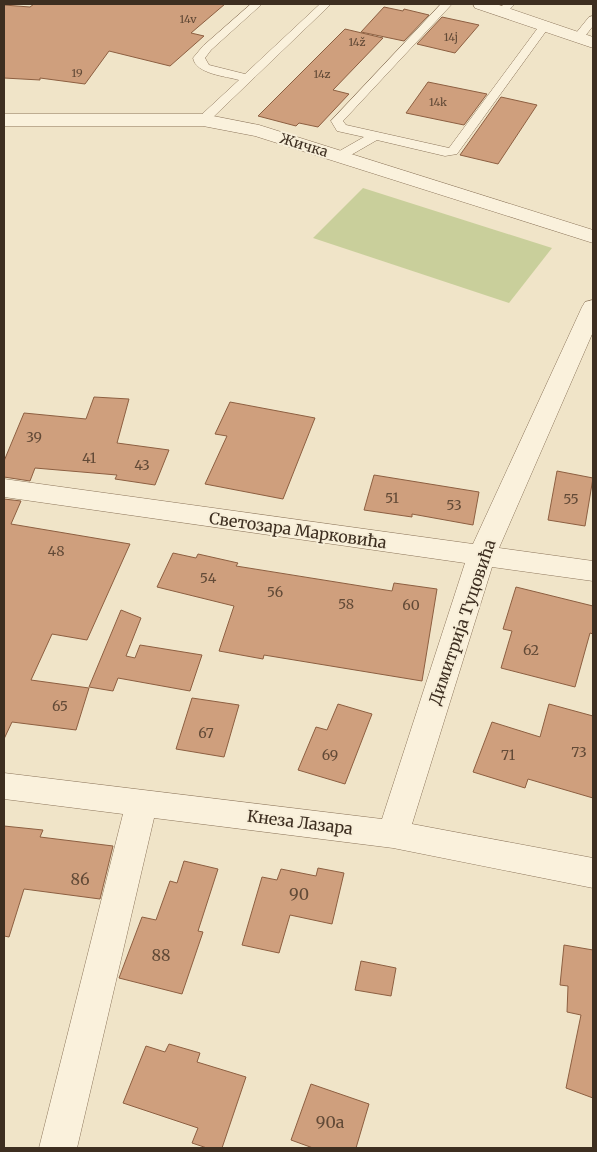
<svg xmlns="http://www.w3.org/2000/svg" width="597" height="1152" font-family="Merriweather,serif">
	<rect width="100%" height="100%" fill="#f0e4c8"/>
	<path fill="#c9cf9b" d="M 363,188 L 552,248 L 509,303 L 313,238 Z"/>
	<g fill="#cf9f7d" stroke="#8d5f41">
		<path d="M 34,4 L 225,4 L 191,33 L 204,36 L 170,66 L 109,51 L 85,84 L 40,78 L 40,80 L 4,78 L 4,5 L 30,7 Z"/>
		<path d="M 384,7 L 403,11 L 404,9 L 429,15 L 404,41 L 361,32 Z"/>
		<path d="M 442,17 L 479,25 L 455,53 L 417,44 Z"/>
		<path d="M 345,29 L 383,38 L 333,90 L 349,94 L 318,127 L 299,123 L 296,126 L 258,116 Z"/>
		<path d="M 428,82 L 487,94 L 464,125 L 406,113 Z"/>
		<path d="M 501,97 L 537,105 L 498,164 L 460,155 Z"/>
		<path d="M 94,397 L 129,399 L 117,443 L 169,450 L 155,485 L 115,479 L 117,475 L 35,468 L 30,481 L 4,477 L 4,461 L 24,413 L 86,419 Z"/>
		<path d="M 230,402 L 315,418 L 283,499 L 205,484 L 227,436 L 215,434 Z"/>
		<path d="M 557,471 L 593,478 L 585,526 L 548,520 Z"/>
		<path d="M 374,475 L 479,492 L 473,525 L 412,514 L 412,517 L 364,510 Z"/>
		<path d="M 4,499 L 21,501 L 11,524 L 130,544 L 87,640 L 52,634 L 31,680 L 89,688 L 76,730 L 12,722 L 4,739 Z"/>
		<path d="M 173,553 L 196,558 L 198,554 L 238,563 L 236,566 L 392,591 L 394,583 L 437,589 L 422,681 L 264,655 L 263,659 L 219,651 L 234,606 L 157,587 Z"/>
		<path d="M 516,587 L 593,606 L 593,634 L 590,633 L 575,687 L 501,668 L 512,631 L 503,629 Z"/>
		<path d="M 121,610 L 141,618 L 126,656 L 135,658 L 140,645 L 202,655 L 190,691 L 118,678 L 113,691 L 89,687 Z"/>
		<path d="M 192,698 L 239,705 L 224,757 L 176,749 Z"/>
		<path d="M 338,704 L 372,714 L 345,784 L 298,770 L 316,727 L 327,730 Z"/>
		<path d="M 549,704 L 593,716 L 593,798 L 528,779 L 525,788 L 473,772 L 492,722 L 540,737 Z"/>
		<path d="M 4,826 L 43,830 L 40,837 L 113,846 L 100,899 L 24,889 L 9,937 L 4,936 Z"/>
		<path d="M 184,861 L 218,869 L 198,931 L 203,932 L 182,994 L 119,978 L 142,917 L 156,920 L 170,881 L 177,883 Z"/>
		<path d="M 318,868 L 344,873 L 332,924 L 290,915 L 279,953 L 242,945 L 262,877 L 277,880 L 281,869 L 316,876 Z"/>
		<path d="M 564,945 L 593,950 L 593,1098 L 566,1088 L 581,1015 L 567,1012 L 568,986 L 560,985 Z"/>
		<path d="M 361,961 L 396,968 L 391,996 L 355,990 Z"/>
		<path d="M 169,1044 L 200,1053 L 197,1062 L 246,1077 L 222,1148 L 207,1148 L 192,1143 L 198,1128 L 123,1103 L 146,1046 L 165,1052 Z"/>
		<path d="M 311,1084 L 369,1104 L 356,1148 L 313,1148 L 291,1140 Z"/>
	</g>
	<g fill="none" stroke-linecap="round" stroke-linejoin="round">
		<g stroke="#8d765c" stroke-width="1">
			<g id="service">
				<path d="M 251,4 L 262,4 L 211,50 L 205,58 L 209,65 L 245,74 L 320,4 L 331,4 L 207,123 L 199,123 L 197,120 L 199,117 L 239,80 C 225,76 196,74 193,58 L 203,46 Z"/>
				<path d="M 441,4 L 452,4 L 343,121 L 346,125 L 449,148 L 540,25 L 544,24 L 549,27 L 457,154 L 445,156 L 377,140 L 344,159 L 336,159 L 334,156 L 336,153 L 364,137 L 337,131 L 331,121 Z"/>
				<path d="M 504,4 L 515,4 L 505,14 L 497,14 L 496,12 Z"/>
				<path d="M 593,16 L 593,26 L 582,40 L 574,40 L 572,38 L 589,17 Z"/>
			</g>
		</g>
		<g stroke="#8d765c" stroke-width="1">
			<g id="minor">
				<path d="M 473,4 L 496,4 L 593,37 L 593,48 L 475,8 Z"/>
				<path d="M 4,114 L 203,114 L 259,125 L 593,230 L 593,243 L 255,136 L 203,126 L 4,126 Z"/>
				<path d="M 593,300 L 593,332 L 499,548 L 593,561 L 593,581 L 492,567 L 412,824 L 593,858 L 593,888 L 393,848 L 154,818 L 77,1148 L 39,1148 L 123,814 L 4,799 L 4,773 L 382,819 L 465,563 L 4,497 L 4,479 L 473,544 L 582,307 L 585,302 Z"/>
			</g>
		</g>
		<use href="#service" fill="#faf1dc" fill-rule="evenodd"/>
		<use href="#minor" fill="#faf1dc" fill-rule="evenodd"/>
	</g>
	<g text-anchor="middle" stroke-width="4" stroke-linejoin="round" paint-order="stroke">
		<g font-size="11" fill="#624a37">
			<text x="188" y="23">14v</text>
			<text x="451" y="41">14j</text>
			<text x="357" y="46">14ž</text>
			<text x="77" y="77">19</text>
			<text x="322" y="78">14z</text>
			<text x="438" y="106">14k</text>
		</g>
		<g font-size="14" fill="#3d2e20" stroke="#f7eed8">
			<text transform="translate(304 145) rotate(17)" y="5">Жичка</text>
		</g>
		<g font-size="14" fill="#624a37">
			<text x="34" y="442">39</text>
			<text x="89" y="463">41</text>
			<text x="142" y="470">43</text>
			<text x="392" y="503">51</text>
			<text x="571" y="504">55</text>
			<text x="454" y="510">53</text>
			<text x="56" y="556">48</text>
			<text x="208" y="583">54</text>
			<text x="275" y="597">56</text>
			<text x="346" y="609">58</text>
			<text x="411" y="610">60</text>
			<text x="531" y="655">62</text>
			<text x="60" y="711">65</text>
			<text x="206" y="738">67</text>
			<text x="579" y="757">73</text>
			<text x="330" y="760">69</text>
			<text x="508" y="760">71</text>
		</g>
		<g font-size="16" fill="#3d2e20" stroke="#f7eed8">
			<text transform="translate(298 530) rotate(8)" y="6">Светозара Марковића</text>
			<text transform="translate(462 622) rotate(-71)" y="6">Димитрија Туцовића</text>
			<text transform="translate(300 822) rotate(7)" y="6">Кнеза Лазара</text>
		</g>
		<g font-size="16" fill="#624a37">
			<text x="80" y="885">86</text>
			<text x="299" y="900">90</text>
			<text x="161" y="961">88</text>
			<text x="330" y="1128">90a</text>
		</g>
	</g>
	<rect width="597" height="1152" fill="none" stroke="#3d2e20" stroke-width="10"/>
</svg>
